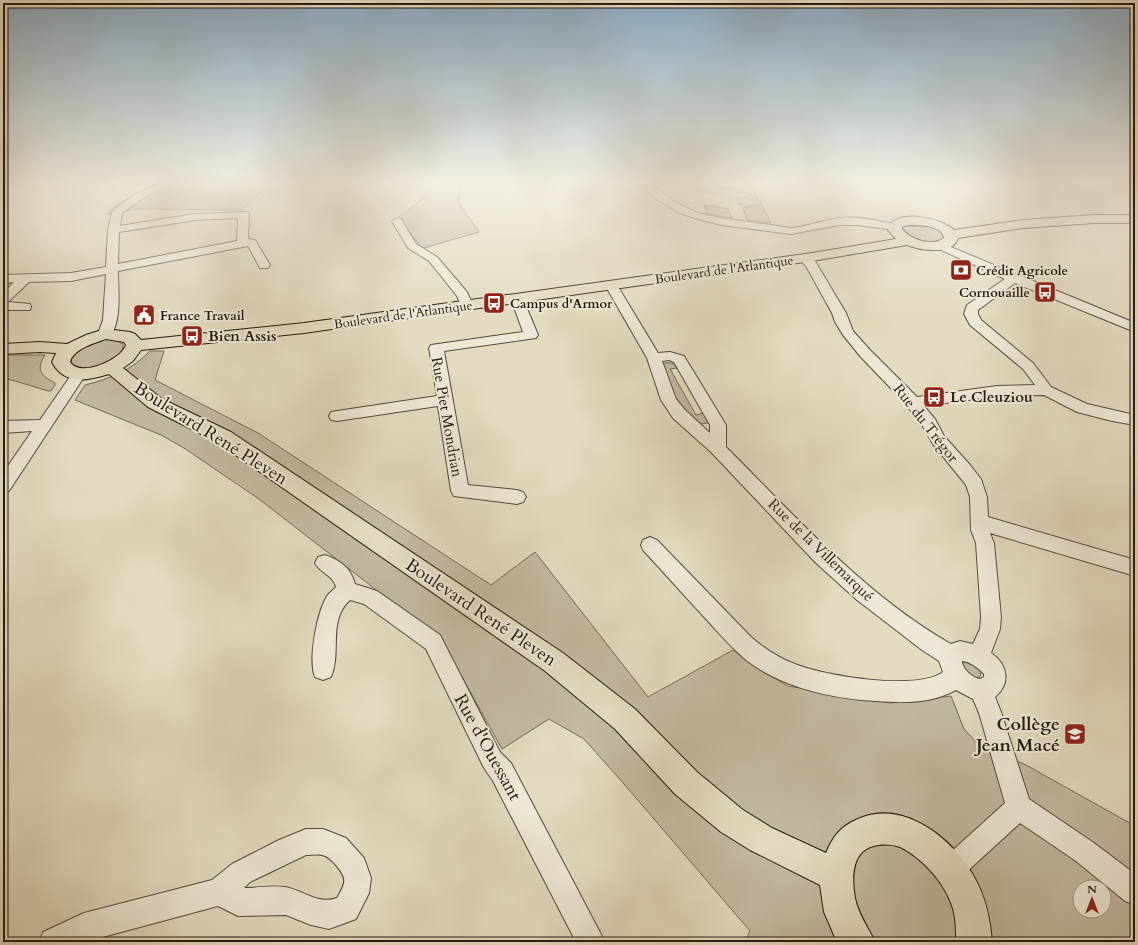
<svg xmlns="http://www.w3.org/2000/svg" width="1138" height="945" font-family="Cardo,serif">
	<rect width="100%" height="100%" fill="#e3dbc0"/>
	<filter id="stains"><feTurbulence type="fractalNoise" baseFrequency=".005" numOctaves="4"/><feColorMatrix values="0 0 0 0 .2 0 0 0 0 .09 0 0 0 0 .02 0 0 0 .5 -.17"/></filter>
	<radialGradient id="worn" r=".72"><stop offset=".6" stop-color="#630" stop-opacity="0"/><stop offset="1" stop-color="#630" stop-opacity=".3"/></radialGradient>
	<g fill="#c3baa2" stroke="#756a58" fill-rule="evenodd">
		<path d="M 161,183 L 230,183 L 265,189 L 242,210 L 136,209 L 107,214 C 121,199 142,191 161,183 Z"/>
		<path d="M 437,183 L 462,183 L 459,200 L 461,207 L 479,232 L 424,248 L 420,246 L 399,217 L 421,200 Z"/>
		<path d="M 695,187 L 752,187 L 761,204 L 746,206 L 740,204 L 737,198 L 748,197 L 746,193 L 737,194 L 735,189 L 718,190 L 719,194 L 710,194 L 709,193 L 697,193 Z"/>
		<path d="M 704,205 L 728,209 L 732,218 L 707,214 Z"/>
		<path d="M 762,205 L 771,223 L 747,220 L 743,208 Z"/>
		<path d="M 907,224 C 919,225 938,223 944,237 L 943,239 L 935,243 L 913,240 L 901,228 Z"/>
		<path d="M 106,339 L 113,339 L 123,344 C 126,362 80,377 71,361 C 74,348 94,341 106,339 Z"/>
		<path d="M 150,351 L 164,351 L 155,380 L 258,433 L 491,585 L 535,552 L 648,697 L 733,650 L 745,660 L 788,686 L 890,703 L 951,696 L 964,729 L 978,744 L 1026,765 L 1135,826 L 1135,942 L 745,942 L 750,931 L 624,784 L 584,739 L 549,719 L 502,749 L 442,641 L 259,499 L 184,448 L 161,435 L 75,400 L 85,385 C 110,379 132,370 150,351 ZM 1080,887 L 1104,887 L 1104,911 L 1080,911 Z"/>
		<path d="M 3,355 L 45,355 C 36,370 40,375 55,383 L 55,385 L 51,391 L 48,391 L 15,381 L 3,378 Z"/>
		<path d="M 664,363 L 672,363 L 677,368 L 670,369 L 696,415 L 704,413 L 708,423 L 700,424 C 677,411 671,390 661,366 Z"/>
		<path d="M 967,661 L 981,669 L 980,677 L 972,678 L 962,666 L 963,663 Z"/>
	</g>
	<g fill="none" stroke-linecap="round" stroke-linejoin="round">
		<g stroke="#564a3b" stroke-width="2">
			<g id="minor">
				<path d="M 161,183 L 176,183 L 143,198 L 122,213 L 120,226 L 195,214 L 248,212 L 249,214 L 248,239 L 255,240 L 270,265 L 268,268 L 260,268 L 248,246 L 118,271 C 118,291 122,320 110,337 L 100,337 L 98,334 L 103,320 L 106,274 L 71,281 L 29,282 L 8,302 L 30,304 L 31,307 L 30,310 L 3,310 L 3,293 L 14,282 L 3,283 L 3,275 L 71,273 L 106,267 L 108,230 L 112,212 L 135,194 ZM 238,218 L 237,241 L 118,264 L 119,232 L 195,220 Z"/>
				<path d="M 638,183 L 649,183 L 673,201 L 698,213 L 721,218 L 791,228 C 807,227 823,220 839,218 C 858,216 877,221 895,224 L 900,227 L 895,230 L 858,225 L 840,225 L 791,234 L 721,225 L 691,217 L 678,212 L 653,197 Z"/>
				<path d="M 397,218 L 401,219 L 416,244 L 437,257 L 467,292 L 473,305 L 472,308 L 462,308 L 457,296 L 429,261 L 408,248 L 392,221 Z"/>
				<path d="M 941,243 L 1135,323 L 1135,332 L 1015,283 L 978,310 L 978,314 L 981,320 L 1033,363 L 1051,387 L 1087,404 L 1135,415 L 1135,425 L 1112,421 L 1077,412 L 1044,395 L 997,396 L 924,406 L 935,419 L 944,436 L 970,465 L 981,479 L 987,497 L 988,517 L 1135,560 L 1135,576 L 990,533 L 994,543 L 1001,617 L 1000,629 L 991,653 C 1008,664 1011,684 995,697 L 1001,712 L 1029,799 L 1094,843 L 1135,874 L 1135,905 L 1125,901 L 1076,861 L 1020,823 L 960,878 L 951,882 L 942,878 L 938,869 L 942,860 L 1005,803 L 979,713 L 973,699 L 956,690 C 930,704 904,703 876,701 C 833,699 785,688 750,663 C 733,650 719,633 705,618 C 684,595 664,573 643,550 L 641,545 L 643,540 L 650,537 L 657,540 L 751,637 C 764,648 779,658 795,664 C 824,676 917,691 943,672 L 939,661 L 922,650 L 857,600 L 815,562 L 712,453 L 673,418 L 661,400 L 647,358 L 605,285 L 607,282 L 615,282 L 617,285 L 658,353 L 670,352 L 684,356 L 726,425 L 726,447 C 796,517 865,595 951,644 L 960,641 L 973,644 L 980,629 L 981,617 L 976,543 L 971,530 L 970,497 L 966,485 L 933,444 L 922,425 L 903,401 L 860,356 L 843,335 L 835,322 L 832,313 L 806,266 L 799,258 L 801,256 C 808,254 810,257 815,261 L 846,313 L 853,331 L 870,350 L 917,397 L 997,386 L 1035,385 L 1023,369 L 970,325 L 964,314 L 967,305 L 1005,279 L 937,248 L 935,246 L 937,244 ZM 669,360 L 674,362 L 710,425 L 710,433 L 685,410 L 676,399 L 662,361 ZM 962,661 C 971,662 978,668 984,674 L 984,677 L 980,679 C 973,678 962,669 962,661 Z"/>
				<path d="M 517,295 L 522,296 L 523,299 L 538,335 L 536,338 L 444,351 L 468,485 L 517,490 L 523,492 L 526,497 L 523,502 L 517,504 L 454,496 L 451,491 L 438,406 L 337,421 L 331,420 L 329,416 L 331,412 L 337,411 L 437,396 L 429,348 L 431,345 L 523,332 L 511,299 L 512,296 Z"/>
				<path d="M 79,369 L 84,371 L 86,374 L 9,491 L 3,493 L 3,473 L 32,431 L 3,433 L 3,421 L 40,420 L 74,371 Z"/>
				<path d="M 325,555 C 340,560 351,568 355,584 L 377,591 L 440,635 L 500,752 L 511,763 L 605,942 L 576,942 L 493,781 L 484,768 L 426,649 L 364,604 L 350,600 C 327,621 342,652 331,677 L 323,680 L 315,677 C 308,660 317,612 327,596 C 329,593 333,590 336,587 C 333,575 321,574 315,563 L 318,557 Z"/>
				<path d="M 306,829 L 323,829 L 346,838 L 364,858 L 371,878 L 369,893 L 356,919 L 329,929 L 311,925 L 286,915 L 238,916 L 218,906 L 84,942 L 39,942 L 43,932 L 84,913 L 212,880 L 232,864 L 279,840 ZM 306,855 C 311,855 317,854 322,855 C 328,856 331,860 335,864 C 348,879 346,882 337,898 C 318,905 303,890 285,887 C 272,885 257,888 244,888 L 250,882 Z"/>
			</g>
		</g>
		<g stroke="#27190f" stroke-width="2">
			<path id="major" d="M 1094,215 L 1135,215 L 1135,223 L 1094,223 L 1023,228 L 958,238 C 953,256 920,250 907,245 L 812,261 L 304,333 L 141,350 L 133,361 L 123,368 L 162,399 L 231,432 L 563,653 L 635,709 L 697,772 L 743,810 L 772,828 L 826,853 C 833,836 841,826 858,819 C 900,800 945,833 968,867 C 984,890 990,915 992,942 L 956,942 C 956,929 956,915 951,903 C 943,881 921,857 900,847 C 894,845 885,844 879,845 C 852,848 851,875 855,898 C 858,914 868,927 875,942 L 837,942 L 824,912 L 820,885 L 750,850 L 721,832 L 675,794 L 615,729 L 545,671 L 217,442 L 148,407 L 109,374 C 87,381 64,385 52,362 L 56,353 L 40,352 L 3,354 L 3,344 L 40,342 L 67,344 L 86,335 L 105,329 L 130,332 L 135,334 L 141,340 L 304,323 L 812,253 L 896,239 L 888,230 C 893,207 942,218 954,230 L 1023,220 ZM 908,225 C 919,225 942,225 944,238 C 932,247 911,240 902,229 L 902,227 ZM 106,339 L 124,342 L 126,345 C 121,360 80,378 70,362 C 73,349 95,343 106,339 Z"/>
		</g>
		<use href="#minor" fill="#ede8d6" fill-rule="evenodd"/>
		<use href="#major" fill="#e3dbc0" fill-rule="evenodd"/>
	</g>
	<linearGradient id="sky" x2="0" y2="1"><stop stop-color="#8ca9c0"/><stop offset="0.58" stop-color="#f2efe3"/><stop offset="1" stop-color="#f2efe3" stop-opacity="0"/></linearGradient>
	<rect width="1138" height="316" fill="url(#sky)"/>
	<defs>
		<g id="bank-square" transform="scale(1.15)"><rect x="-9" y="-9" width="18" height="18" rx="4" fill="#8f2418" stroke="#ede8d6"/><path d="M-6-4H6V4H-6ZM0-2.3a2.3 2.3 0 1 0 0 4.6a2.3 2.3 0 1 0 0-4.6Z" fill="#fff"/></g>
		<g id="bus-square" transform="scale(1.15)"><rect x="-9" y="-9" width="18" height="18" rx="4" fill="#8f2418" stroke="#ede8d6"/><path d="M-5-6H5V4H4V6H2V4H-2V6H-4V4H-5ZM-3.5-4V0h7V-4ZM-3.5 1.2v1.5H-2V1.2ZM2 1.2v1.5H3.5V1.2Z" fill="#fff"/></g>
		<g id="civic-square" transform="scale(1.15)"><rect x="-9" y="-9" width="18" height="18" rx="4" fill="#8f2418" stroke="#ede8d6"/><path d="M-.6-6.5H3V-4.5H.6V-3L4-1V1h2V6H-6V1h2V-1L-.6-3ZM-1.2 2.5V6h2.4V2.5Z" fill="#fff"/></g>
		<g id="school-square" transform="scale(1.15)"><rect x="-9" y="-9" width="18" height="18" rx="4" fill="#8f2418" stroke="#ede8d6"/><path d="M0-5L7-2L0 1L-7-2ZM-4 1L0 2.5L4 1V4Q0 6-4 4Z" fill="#fff"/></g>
	</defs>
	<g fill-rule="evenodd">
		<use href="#bank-square" x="961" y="270"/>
		<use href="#bus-square" x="1045" y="292"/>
		<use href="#bus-square" x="494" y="303"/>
		<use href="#civic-square" x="144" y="315"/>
		<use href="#bus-square" x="192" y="336"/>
		<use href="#bus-square" x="934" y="397"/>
		<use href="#school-square" x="1075" y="734"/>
	</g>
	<g text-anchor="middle" stroke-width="4" stroke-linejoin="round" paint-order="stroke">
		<g font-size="13" fill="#27190f" stroke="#ede8d6">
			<text transform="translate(724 269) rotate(-8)" y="5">Boulevard de l'Atlantique</text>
			<text transform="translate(403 314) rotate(-8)" y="5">Boulevard de l'Atlantique</text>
		</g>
		<g font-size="13" font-weight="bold" fill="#27190f" stroke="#ede8d6" text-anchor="start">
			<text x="976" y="275">Crédit Agricole</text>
			<text x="1030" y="297" text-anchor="end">Cornouaille</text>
			<text x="510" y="308">Campus d'Armor</text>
			<text x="160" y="320">France Travail</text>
		</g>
		<g font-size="15" font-weight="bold" fill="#27190f" stroke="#ede8d6" text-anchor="start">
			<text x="208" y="341">Bien Assis</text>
			<text x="950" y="402">Le Cleuziou</text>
		</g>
		<g font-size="15" fill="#27190f" stroke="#ede8d6">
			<text transform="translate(447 417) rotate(80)" y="5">Rue Piet Mondrian</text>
			<text transform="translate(926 423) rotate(52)" y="5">Rue du Trégor</text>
			<text transform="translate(821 550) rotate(44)" y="5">Rue de la Villemarqué</text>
		</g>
		<g font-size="18" fill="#27190f" stroke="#ede8d6">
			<text transform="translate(211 433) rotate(32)" y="6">Boulevard René Pleven</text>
			<text transform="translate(481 612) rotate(34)" y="6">Boulevard René Pleven</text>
			<text transform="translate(488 747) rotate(61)" y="6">Rue d'Ouessant</text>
		</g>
		<g font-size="18" font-weight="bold" fill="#27190f" stroke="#ede8d6" text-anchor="end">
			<text x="1060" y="730">Collège<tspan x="1060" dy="21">Jean Macé</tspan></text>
		</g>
	</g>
	<rect width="1138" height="945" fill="none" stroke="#e3dbc0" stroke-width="16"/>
	<rect x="4" y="4" width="1130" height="937" fill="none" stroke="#27190f" stroke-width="2"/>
	<rect x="8" y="8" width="1122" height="929" fill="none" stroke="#27190f"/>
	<g transform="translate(1092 899)"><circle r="19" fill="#ede8d6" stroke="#9e9586"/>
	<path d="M0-3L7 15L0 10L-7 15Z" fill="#8f2418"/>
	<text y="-6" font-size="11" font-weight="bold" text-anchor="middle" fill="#27190f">N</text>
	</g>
	<rect width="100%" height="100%" filter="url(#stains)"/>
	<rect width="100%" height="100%" fill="url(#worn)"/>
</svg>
